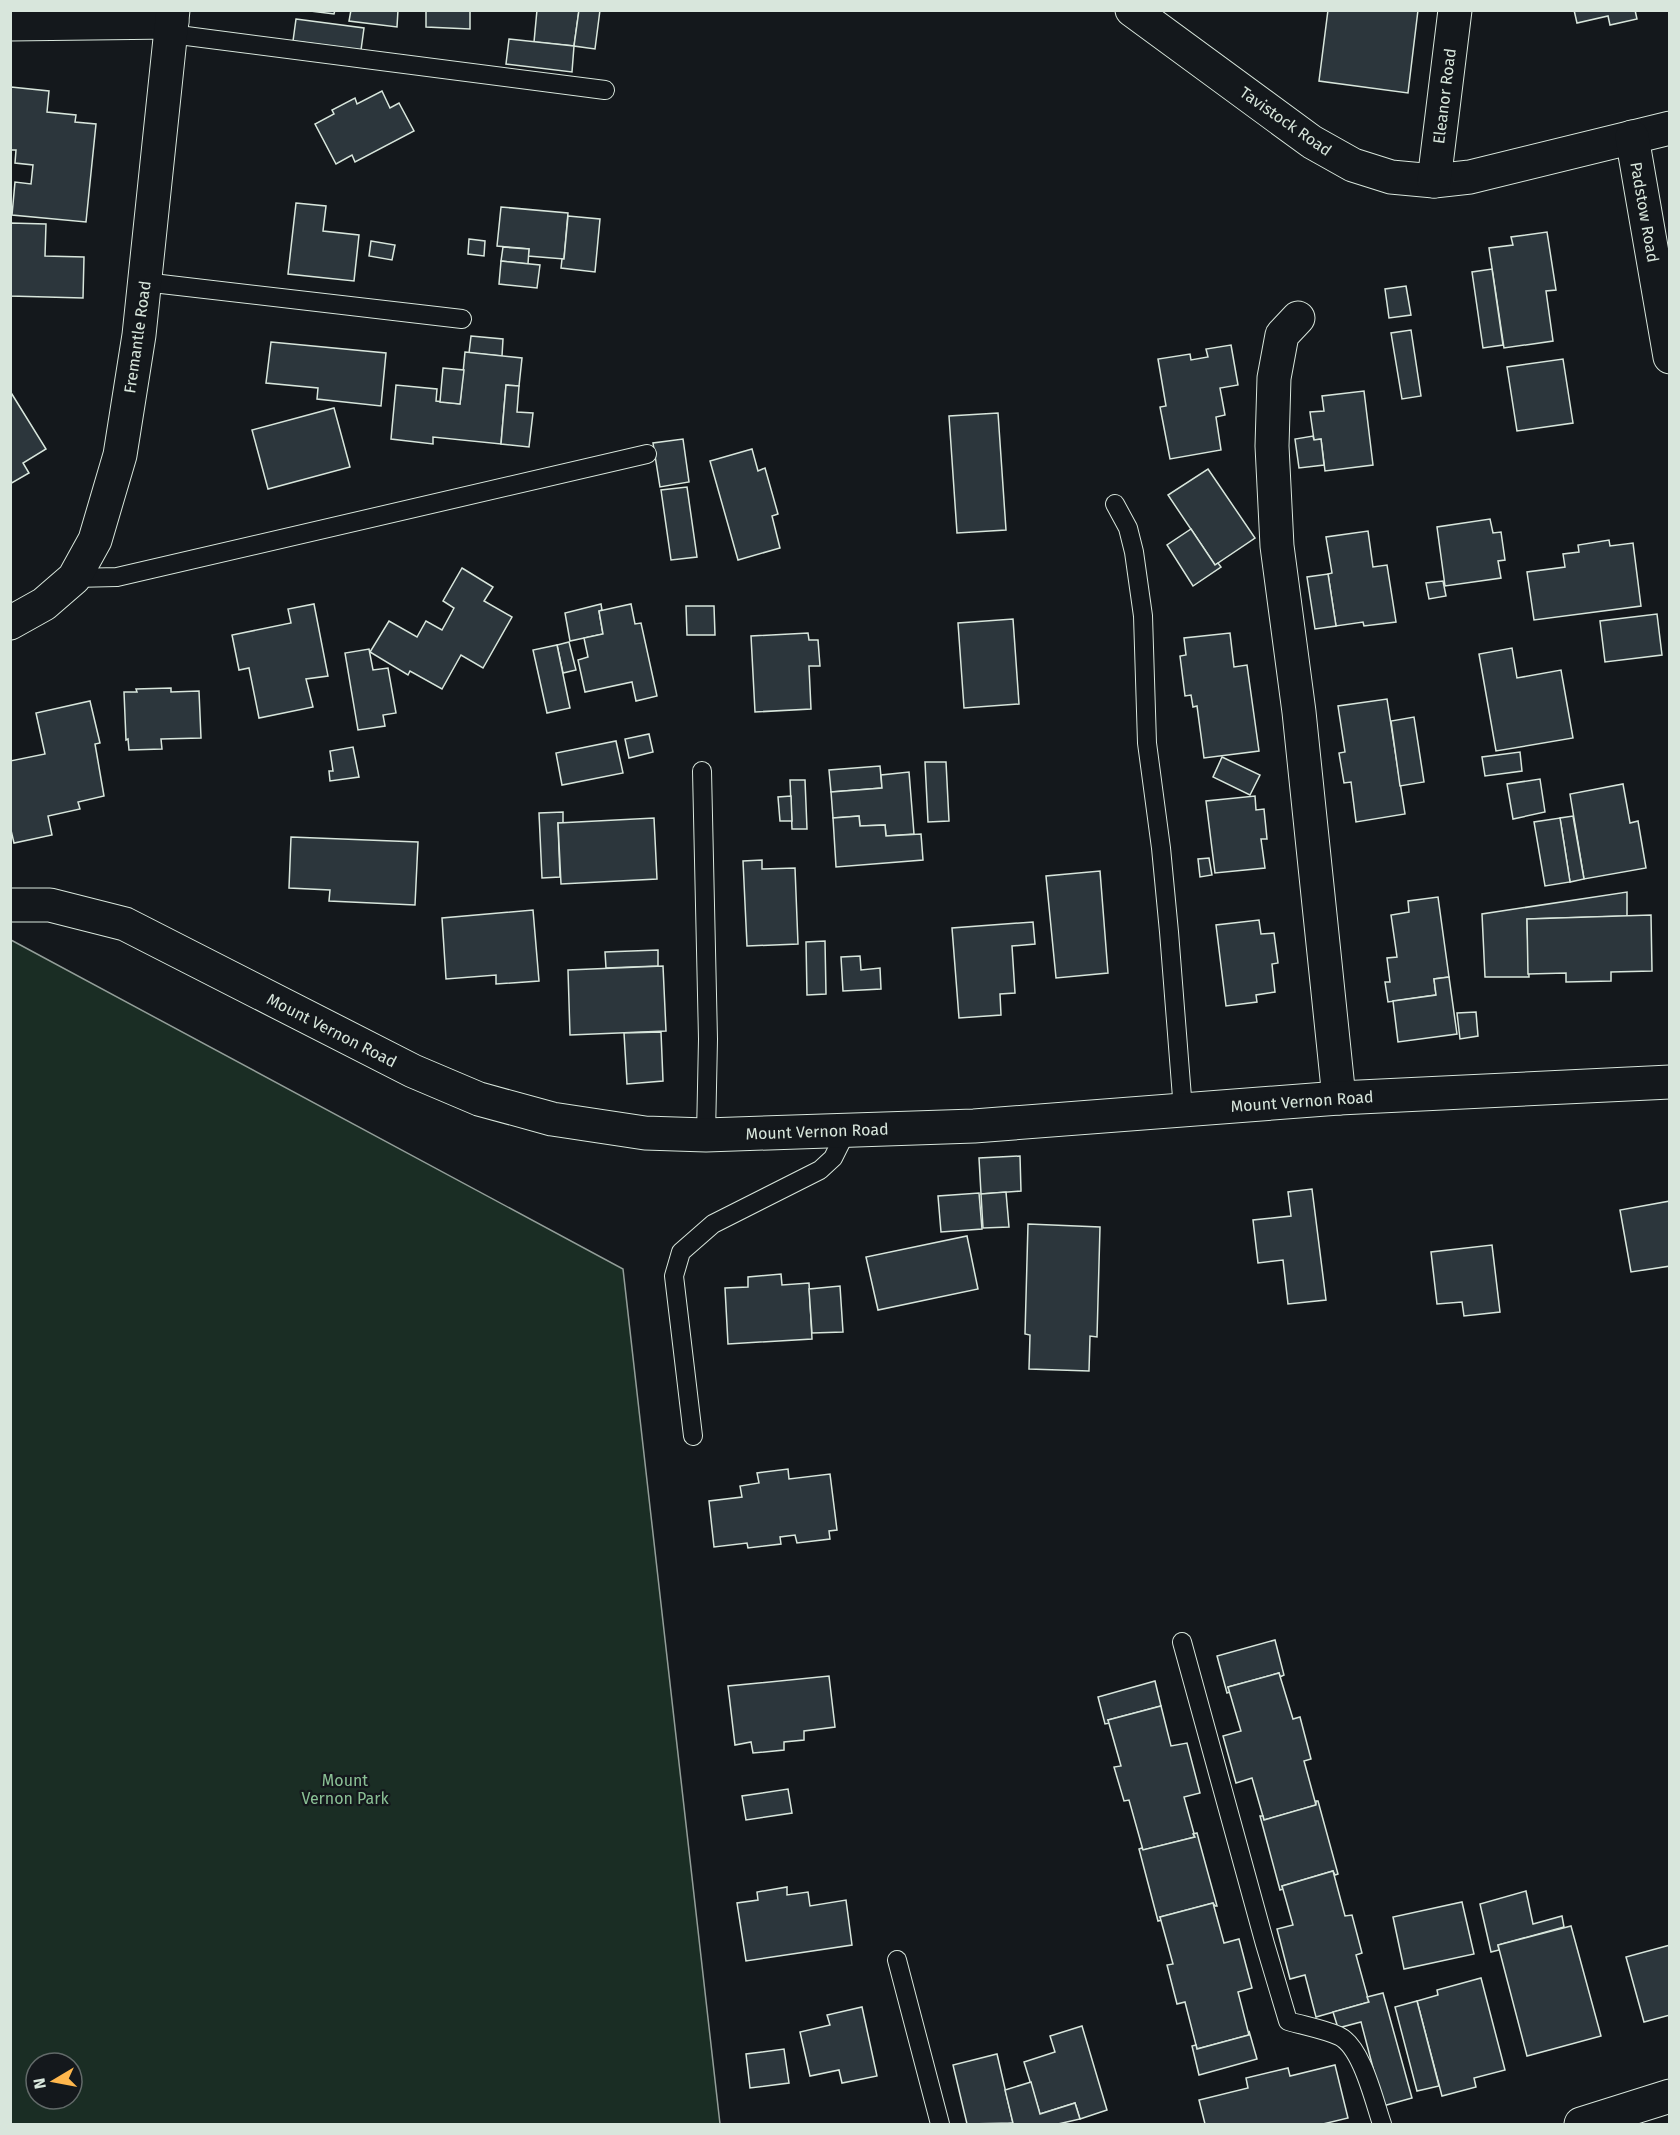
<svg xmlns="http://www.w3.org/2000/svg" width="1680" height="2135" font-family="'Fira Sans',sans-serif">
	<rect width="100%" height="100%" fill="#14181c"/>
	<path fill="#1a2d24" stroke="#939e99" stroke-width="1.5" fill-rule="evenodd" d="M 11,940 L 623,1269 L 720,2124 L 11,2124 ZM 36,2063 L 72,2063 L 72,2099 L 36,2099 Z"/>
	<g fill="#2c363c" stroke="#d8e6dc" stroke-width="1.5">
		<path d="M 302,10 L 335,10 L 334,14 Z"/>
		<path d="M 351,10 L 398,10 L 397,27 L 349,21 Z"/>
		<path d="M 426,10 L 470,10 L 470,29 L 426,27 Z"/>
		<path d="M 537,10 L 579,10 L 574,46 L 534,42 Z"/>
		<path d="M 579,10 L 600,10 L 595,49 L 574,46 Z"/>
		<path d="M 1328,10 L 1418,10 L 1408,93 L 1319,81 Z"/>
		<path d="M 1574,10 L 1635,10 L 1637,19 L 1610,25 L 1608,16 L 1577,23 Z"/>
		<path d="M 296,19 L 364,28 L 361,50 L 293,41 Z"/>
		<path d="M 509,39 L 574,46 L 572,72 L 506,64 Z"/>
		<path d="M 11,87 L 49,91 L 47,112 L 76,115 L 75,122 L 96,124 L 86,222 L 12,215 L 15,182 L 31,184 L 33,165 L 15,163 L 16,150 L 10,150 Z"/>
		<path d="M 382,91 L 390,108 L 399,103 L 414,131 L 355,162 L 352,155 L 336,164 L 315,124 L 334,114 L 332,110 L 355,98 L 357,104 Z"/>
		<path d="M 296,203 L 326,206 L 323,231 L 359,235 L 354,281 L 288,274 Z"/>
		<path d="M 501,207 L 568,213 L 564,259 L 528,256 L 529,249 L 497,246 Z"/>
		<path d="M 568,216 L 600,219 L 595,272 L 561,268 L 562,259 L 564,259 Z"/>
		<path d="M 10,223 L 46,224 L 45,256 L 84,257 L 83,298 L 10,296 Z"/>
		<path d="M 1547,232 L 1556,290 L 1546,291 L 1553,341 L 1504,348 L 1489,248 L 1513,245 L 1511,237 Z"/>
		<path d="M 469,239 L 485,241 L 484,256 L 468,254 Z"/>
		<path d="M 371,241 L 395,245 L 392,260 L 369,256 Z"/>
		<path d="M 503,247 L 529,249 L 528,264 L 501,261 Z"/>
		<path d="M 501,261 L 540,265 L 537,288 L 499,284 Z"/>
		<path d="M 1492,269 L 1503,345 L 1483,348 L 1472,272 Z"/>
		<path d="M 1406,286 L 1411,315 L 1389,318 L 1385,289 Z"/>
		<path d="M 1411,330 L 1421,396 L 1402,399 L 1391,333 Z"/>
		<path d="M 471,336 L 503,339 L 502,356 L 469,353 Z"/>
		<path d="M 271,342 L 386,353 L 381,406 L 317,399 L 318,388 L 266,383 Z"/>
		<path d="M 1231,345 L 1238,385 L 1220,388 L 1225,415 L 1216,417 L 1221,450 L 1170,459 L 1160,407 L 1166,406 L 1158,359 L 1190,354 L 1191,360 L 1208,357 L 1206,349 Z"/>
		<path d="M 465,352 L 522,358 L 519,386 L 506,385 L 501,444 L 433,437 L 433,444 L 391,439 L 396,385 L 437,389 L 436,401 L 460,404 Z"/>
		<path d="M 1563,359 L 1573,423 L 1517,431 L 1507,367 Z"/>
		<path d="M 443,368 L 464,370 L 460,404 L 440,402 Z"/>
		<path d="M 506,385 L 519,386 L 517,412 L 533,413 L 529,447 L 501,444 Z"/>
		<path d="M 10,391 L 46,449 L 23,463 L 29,473 L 10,484 Z"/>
		<path d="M 1364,391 L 1373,465 L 1325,471 L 1321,439 L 1314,440 L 1310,412 L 1324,411 L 1322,396 Z"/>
		<path d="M 334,408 L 350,467 L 268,489 L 252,430 Z"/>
		<path d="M 998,413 L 1006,530 L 957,533 L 949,416 Z"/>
		<path d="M 1313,436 L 1314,440 L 1321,439 L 1324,465 L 1299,468 L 1295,439 Z"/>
		<path d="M 683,439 L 689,482 L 660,487 L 653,443 Z"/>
		<path d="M 752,449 L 758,471 L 765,468 L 778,514 L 772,516 L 780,548 L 738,560 L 710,461 Z"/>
		<path d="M 1208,469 L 1255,538 L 1215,565 L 1168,495 Z"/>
		<path d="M 687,487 L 697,557 L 671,560 L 661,490 Z"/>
		<path d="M 1490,519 L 1493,533 L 1501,532 L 1505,560 L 1498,561 L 1501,578 L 1445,586 L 1437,527 Z"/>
		<path d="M 1191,529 L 1215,565 L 1218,563 L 1221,567 L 1193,586 L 1167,545 Z"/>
		<path d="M 1368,531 L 1373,567 L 1387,565 L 1396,622 L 1364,626 L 1363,622 L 1336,626 L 1328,574 L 1332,573 L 1326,537 Z"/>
		<path d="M 1609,540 L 1610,546 L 1633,543 L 1641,606 L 1534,620 L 1527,572 L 1565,567 L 1563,554 L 1579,552 L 1578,545 Z"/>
		<path d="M 462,568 L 493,587 L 484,601 L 512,617 L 483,668 L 461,655 L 442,689 L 410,671 L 408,675 L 370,652 L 389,621 L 417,637 L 426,621 L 442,630 L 454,608 L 443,601 Z"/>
		<path d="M 1328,574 L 1336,626 L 1315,629 L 1307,577 Z"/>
		<path d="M 1443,581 L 1446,596 L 1429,599 L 1426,583 Z"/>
		<path d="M 314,604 L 328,676 L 306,679 L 313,707 L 259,718 L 249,668 L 239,670 L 232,635 L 291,623 L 288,609 Z"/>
		<path d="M 601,604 L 602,610 L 599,611 L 603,634 L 570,641 L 565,613 Z"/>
		<path d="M 631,604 L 635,624 L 641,623 L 657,696 L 636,701 L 632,682 L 585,692 L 578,660 L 588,657 L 584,638 L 603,634 L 599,611 Z"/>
		<path d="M 686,606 L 714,606 L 715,635 L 687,635 Z"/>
		<path d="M 1657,614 L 1662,655 L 1605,662 L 1600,621 Z"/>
		<path d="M 1013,619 L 1019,704 L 964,708 L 958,623 Z"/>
		<path d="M 808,633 L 809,640 L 818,640 L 820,666 L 809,666 L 811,709 L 755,712 L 751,636 Z"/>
		<path d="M 1230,633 L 1234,667 L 1247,665 L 1259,751 L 1204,758 L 1197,706 L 1193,707 L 1191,695 L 1185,696 L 1180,656 L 1186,655 L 1184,638 Z"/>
		<path d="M 569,642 L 576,670 L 563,673 L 557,645 Z"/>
		<path d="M 557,645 L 570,708 L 547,713 L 533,650 Z"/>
		<path d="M 1512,648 L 1517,678 L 1561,670 L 1573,738 L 1496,751 L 1479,654 Z"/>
		<path d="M 369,649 L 373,670 L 388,668 L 396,713 L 383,715 L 385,726 L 358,730 L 345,653 Z"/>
		<path d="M 171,688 L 171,692 L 199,691 L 201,738 L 161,739 L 162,749 L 129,750 L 128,739 L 126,740 L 124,692 L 137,692 L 136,689 Z"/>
		<path d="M 1387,699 L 1405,814 L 1356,822 L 1351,782 L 1344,783 L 1339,753 L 1345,752 L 1338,706 Z"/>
		<path d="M 90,701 L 100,743 L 95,744 L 104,796 L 78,802 L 80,809 L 48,816 L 52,835 L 14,843 L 10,826 L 10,761 L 45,754 L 36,713 Z"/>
		<path d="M 1414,717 L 1424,782 L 1400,786 L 1391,721 Z"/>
		<path d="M 649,734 L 653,752 L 629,758 L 625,739 Z"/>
		<path d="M 616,741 L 623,773 L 562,785 L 556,753 Z"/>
		<path d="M 353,747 L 359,777 L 330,781 L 329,771 L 333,771 L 330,751 Z"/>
		<path d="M 1520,752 L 1522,771 L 1485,776 L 1482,757 Z"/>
		<path d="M 1222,757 L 1260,775 L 1250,795 L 1213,777 Z"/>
		<path d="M 925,762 L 946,762 L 949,821 L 928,822 Z"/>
		<path d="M 880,766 L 882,788 L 831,792 L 829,770 Z"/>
		<path d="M 909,772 L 914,834 L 886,836 L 885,825 L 860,826 L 859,816 L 833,818 L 831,792 L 882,788 L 881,775 Z"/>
		<path d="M 1540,779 L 1545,812 L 1513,819 L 1507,784 Z"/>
		<path d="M 790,780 L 805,780 L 807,829 L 792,829 Z"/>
		<path d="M 1623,784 L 1630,823 L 1638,821 L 1646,868 L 1584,879 L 1570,794 Z"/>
		<path d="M 791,796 L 792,821 L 780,821 L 778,797 Z"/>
		<path d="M 1255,796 L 1256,810 L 1264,809 L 1267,839 L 1261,839 L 1265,868 L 1215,873 L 1206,801 Z"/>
		<path d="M 563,812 L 563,823 L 558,823 L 560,877 L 542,878 L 539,813 Z"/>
		<path d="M 859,816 L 860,826 L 885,825 L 886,836 L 921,834 L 923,860 L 836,867 L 833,818 Z"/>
		<path d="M 1573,816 L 1584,879 L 1570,882 L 1560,818 Z"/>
		<path d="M 654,818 L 657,879 L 561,884 L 558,823 Z"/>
		<path d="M 1560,818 L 1570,882 L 1545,886 L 1534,822 Z"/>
		<path d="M 291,837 L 418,842 L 415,905 L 329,901 L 330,890 L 289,888 Z"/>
		<path d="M 1209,858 L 1212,875 L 1200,877 L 1198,859 Z"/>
		<path d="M 762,860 L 762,869 L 795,868 L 798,944 L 747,946 L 743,861 Z"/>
		<path d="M 1100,871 L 1108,973 L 1056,978 L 1046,876 Z"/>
		<path d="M 1627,892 L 1627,916 L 1527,919 L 1529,977 L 1485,977 L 1482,914 Z"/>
		<path d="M 1438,897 L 1449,977 L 1434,979 L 1436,995 L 1388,1002 L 1385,982 L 1390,982 L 1387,958 L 1397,957 L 1391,915 L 1409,912 L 1408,901 Z"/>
		<path d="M 533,910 L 539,981 L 496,984 L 496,975 L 446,979 L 442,918 Z"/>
		<path d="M 1651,915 L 1652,971 L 1611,972 L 1611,981 L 1566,982 L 1566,973 L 1528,974 L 1527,919 Z"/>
		<path d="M 1259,920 L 1261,934 L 1274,933 L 1278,963 L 1272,964 L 1275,992 L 1256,995 L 1257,1002 L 1226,1006 L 1216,925 Z"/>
		<path d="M 1033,922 L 1035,944 L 1012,946 L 1015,993 L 1000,994 L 1001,1015 L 959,1018 L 952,928 Z"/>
		<path d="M 825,941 L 826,994 L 807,995 L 806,942 Z"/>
		<path d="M 658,950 L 658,966 L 606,968 L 605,952 Z"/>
		<path d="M 860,956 L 861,970 L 880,968 L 881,989 L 843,991 L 841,957 Z"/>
		<path d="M 663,966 L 666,1031 L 570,1035 L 568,970 Z"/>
		<path d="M 1449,977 L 1457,1034 L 1398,1042 L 1393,1001 L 1436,995 L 1434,979 Z"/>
		<path d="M 1476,1012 L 1478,1036 L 1460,1039 L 1457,1013 Z"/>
		<path d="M 661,1032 L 663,1081 L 627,1084 L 624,1033 Z"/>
		<path d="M 1020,1156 L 1021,1191 L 981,1194 L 979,1158 Z"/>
		<path d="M 1312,1189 L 1326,1300 L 1288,1304 L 1283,1260 L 1258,1263 L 1253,1220 L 1291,1216 L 1288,1192 Z"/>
		<path d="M 1006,1192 L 1009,1227 L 983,1228 L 981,1194 Z"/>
		<path d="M 979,1193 L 982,1229 L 941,1232 L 938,1196 Z"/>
		<path d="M 1670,1201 L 1670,1266 L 1631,1272 L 1620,1210 Z"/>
		<path d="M 1028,1224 L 1100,1227 L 1097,1337 L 1090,1336 L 1089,1371 L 1029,1369 L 1030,1335 L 1025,1334 Z"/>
		<path d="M 967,1236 L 978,1289 L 878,1310 L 866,1257 Z"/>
		<path d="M 1492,1245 L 1500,1312 L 1464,1316 L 1462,1302 L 1437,1304 L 1431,1252 Z"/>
		<path d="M 781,1274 L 782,1285 L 809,1283 L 812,1339 L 728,1344 L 725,1288 L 748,1287 L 748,1277 Z"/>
		<path d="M 840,1286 L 843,1332 L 812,1333 L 809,1289 Z"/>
		<path d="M 788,1469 L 789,1479 L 830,1474 L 837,1530 L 829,1531 L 830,1539 L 797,1543 L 795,1535 L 780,1537 L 781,1544 L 748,1548 L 747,1543 L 714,1547 L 709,1501 L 742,1497 L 740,1486 L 759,1483 L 757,1473 Z"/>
		<path d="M 1275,1640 L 1284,1675 L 1280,1677 L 1279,1673 L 1228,1687 L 1230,1692 L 1227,1693 L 1217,1656 Z"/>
		<path d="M 1279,1673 L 1293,1719 L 1300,1717 L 1311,1759 L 1304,1761 L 1316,1805 L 1264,1820 L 1252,1778 L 1236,1783 L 1223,1736 L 1241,1731 L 1228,1687 Z"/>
		<path d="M 829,1676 L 835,1727 L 804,1731 L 804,1740 L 784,1742 L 784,1750 L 753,1753 L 751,1742 L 735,1745 L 728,1686 Z"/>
		<path d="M 1155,1681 L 1161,1706 L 1108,1720 L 1110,1723 L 1105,1724 L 1098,1697 Z"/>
		<path d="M 1161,1706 L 1171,1746 L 1187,1743 L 1200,1793 L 1184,1797 L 1195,1837 L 1143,1850 L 1129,1800 L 1124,1801 L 1114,1767 L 1121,1766 L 1108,1720 Z"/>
		<path d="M 788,1789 L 792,1813 L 746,1820 L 742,1796 Z"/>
		<path d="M 1316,1801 L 1318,1801 L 1338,1874 L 1335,1875 L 1333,1871 L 1282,1886 L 1283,1889 L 1280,1890 L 1260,1816 L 1263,1816 L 1264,1820 L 1316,1805 Z"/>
		<path d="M 1197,1833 L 1217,1906 L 1215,1906 L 1213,1903 L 1160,1917 L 1162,1920 L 1158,1921 L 1139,1849 L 1142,1848 L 1143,1850 L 1195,1837 L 1193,1834 Z"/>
		<path d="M 1333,1871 L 1345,1916 L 1352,1915 L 1362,1953 L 1356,1955 L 1369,2002 L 1316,2017 L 1305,1975 L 1290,1979 L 1277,1929 L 1293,1925 L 1282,1886 Z"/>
		<path d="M 787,1887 L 787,1895 L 808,1892 L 810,1906 L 846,1900 L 852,1945 L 746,1961 L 737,1903 L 758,1900 L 757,1892 Z"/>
		<path d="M 1526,1891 L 1533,1924 L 1562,1916 L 1564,1927 L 1498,1945 L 1499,1950 L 1491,1952 L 1480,1904 Z"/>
		<path d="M 1462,1902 L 1474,1954 L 1404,1969 L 1393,1917 Z"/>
		<path d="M 1213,1903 L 1224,1943 L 1239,1939 L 1252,1988 L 1238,1992 L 1249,2035 L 1197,2049 L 1185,2002 L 1177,2004 L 1167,1965 L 1173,1964 L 1160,1917 Z"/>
		<path d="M 1571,1926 L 1601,2036 L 1527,2056 L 1498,1945 Z"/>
		<path d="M 1670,1945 L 1670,2015 L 1644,2022 L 1626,1957 Z"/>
		<path d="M 1481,1978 L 1505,2070 L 1474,2078 L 1476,2087 L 1442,2096 L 1417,2001 L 1438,1995 L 1437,1990 Z"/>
		<path d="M 1383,1993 L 1412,2098 L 1383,2106 L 1361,2022 L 1338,2028 L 1333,2012 L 1369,2002 L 1367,1997 Z"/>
		<path d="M 1417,2001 L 1439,2086 L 1417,2091 L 1395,2007 Z"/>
		<path d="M 862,2007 L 877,2076 L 842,2083 L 839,2070 L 810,2076 L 800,2032 L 830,2025 L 827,2015 Z"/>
		<path d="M 1082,2026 L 1107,2110 L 1080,2119 L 1075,2103 L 1040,2114 L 1024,2062 L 1055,2052 L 1050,2036 Z"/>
		<path d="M 1249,2031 L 1257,2059 L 1199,2075 L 1192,2046 L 1196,2045 L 1197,2049 L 1249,2035 Z"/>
		<path d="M 784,2049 L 789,2083 L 750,2088 L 746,2054 Z"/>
		<path d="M 997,2054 L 1013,2123 L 967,2124 L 953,2065 Z"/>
		<path d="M 1335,2065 L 1348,2118 L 1323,2124 L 1205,2124 L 1199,2100 L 1248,2088 L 1246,2078 L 1288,2068 L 1290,2076 Z"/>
		<path d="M 1031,2082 L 1040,2114 L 1075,2103 L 1080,2119 L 1058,2124 L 1006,2124 L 1013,2123 L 1005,2090 Z"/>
	</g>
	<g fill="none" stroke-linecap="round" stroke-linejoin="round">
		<g stroke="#d8e6dc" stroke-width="20">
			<g id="lane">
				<path d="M 171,34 L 605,90"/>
				<path d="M 144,282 L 462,319"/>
				<path d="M 1115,504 L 1128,528 L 1134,552 L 1143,616 L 1147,743 L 1161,848 L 1169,932 L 1183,1110"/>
				<path d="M 74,578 L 117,577 L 647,454"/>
				<path d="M 702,771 L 708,1039 L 706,1135"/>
				<path d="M 693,1436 L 674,1276 L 681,1252 L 713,1224 L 820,1170 L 833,1158 L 847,1130"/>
				<path d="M 1182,1642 L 1265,1944 L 1288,2021 C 1305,2026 1323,2029 1339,2036 C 1362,2047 1374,2101 1382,2124"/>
				<path d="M 897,1960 L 940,2124"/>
			</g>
		</g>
		<g stroke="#d8e6dc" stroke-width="35">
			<g id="street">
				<path d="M 1132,10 L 1312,142 L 1353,165 L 1391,177 L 1434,181 L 1470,177 L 1670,128"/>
				<path d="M 10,24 L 172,22"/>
				<path d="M 1632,137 L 1670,357"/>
				<path d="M 1434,181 L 1455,10"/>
				<path d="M 1298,318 L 1282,335 L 1274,378 L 1272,446 L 1277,546 L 1299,712 L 1339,1098"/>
				<path d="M 10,623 L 44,604 L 74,578 L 95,540 L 120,455 L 139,335 L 173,10"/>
				<path d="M 10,905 L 50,905 L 125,924 L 413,1071 L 479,1099 L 552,1119 L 645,1133 L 706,1135 L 974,1126 L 1339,1098 L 1670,1082"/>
				<path d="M 1581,2124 L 1670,2096"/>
			</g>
		</g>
		<use href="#lane" stroke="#14181c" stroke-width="18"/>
		<use href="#street" stroke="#14181c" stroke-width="33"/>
	</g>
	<g text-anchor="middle" stroke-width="4.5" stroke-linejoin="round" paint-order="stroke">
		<g font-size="16" fill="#d8e6dc" stroke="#14181c">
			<text transform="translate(1444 96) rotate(-83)" y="6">Eleanor Road</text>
			<text transform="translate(1286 121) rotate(35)" y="6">Tavistock Road</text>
			<text transform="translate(1645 212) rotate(80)" y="6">Padstow Road</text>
			<text transform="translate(137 337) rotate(-82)" y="6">Fremantle Road</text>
			<text transform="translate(332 1030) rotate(27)" y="6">Mount Vernon Road</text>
			<text transform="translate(1302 1101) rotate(-4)" y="6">Mount Vernon Road</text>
			<text transform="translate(817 1131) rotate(-2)" y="6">Mount Vernon Road</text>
		</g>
		<g font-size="16" fill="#8ac095" stroke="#14181c">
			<text x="345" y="1786">Mount<tspan x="345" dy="18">Vernon Park</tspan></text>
		</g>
	</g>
	<rect width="1680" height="2135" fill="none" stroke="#d8e6dc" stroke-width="24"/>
	<g transform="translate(54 2081) rotate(260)"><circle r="28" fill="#14181c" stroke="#626a69" stroke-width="1.5"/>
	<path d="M0-4.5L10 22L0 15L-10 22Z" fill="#ffb74d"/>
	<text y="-9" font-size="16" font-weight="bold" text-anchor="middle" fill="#d8e6dc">N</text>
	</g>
</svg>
